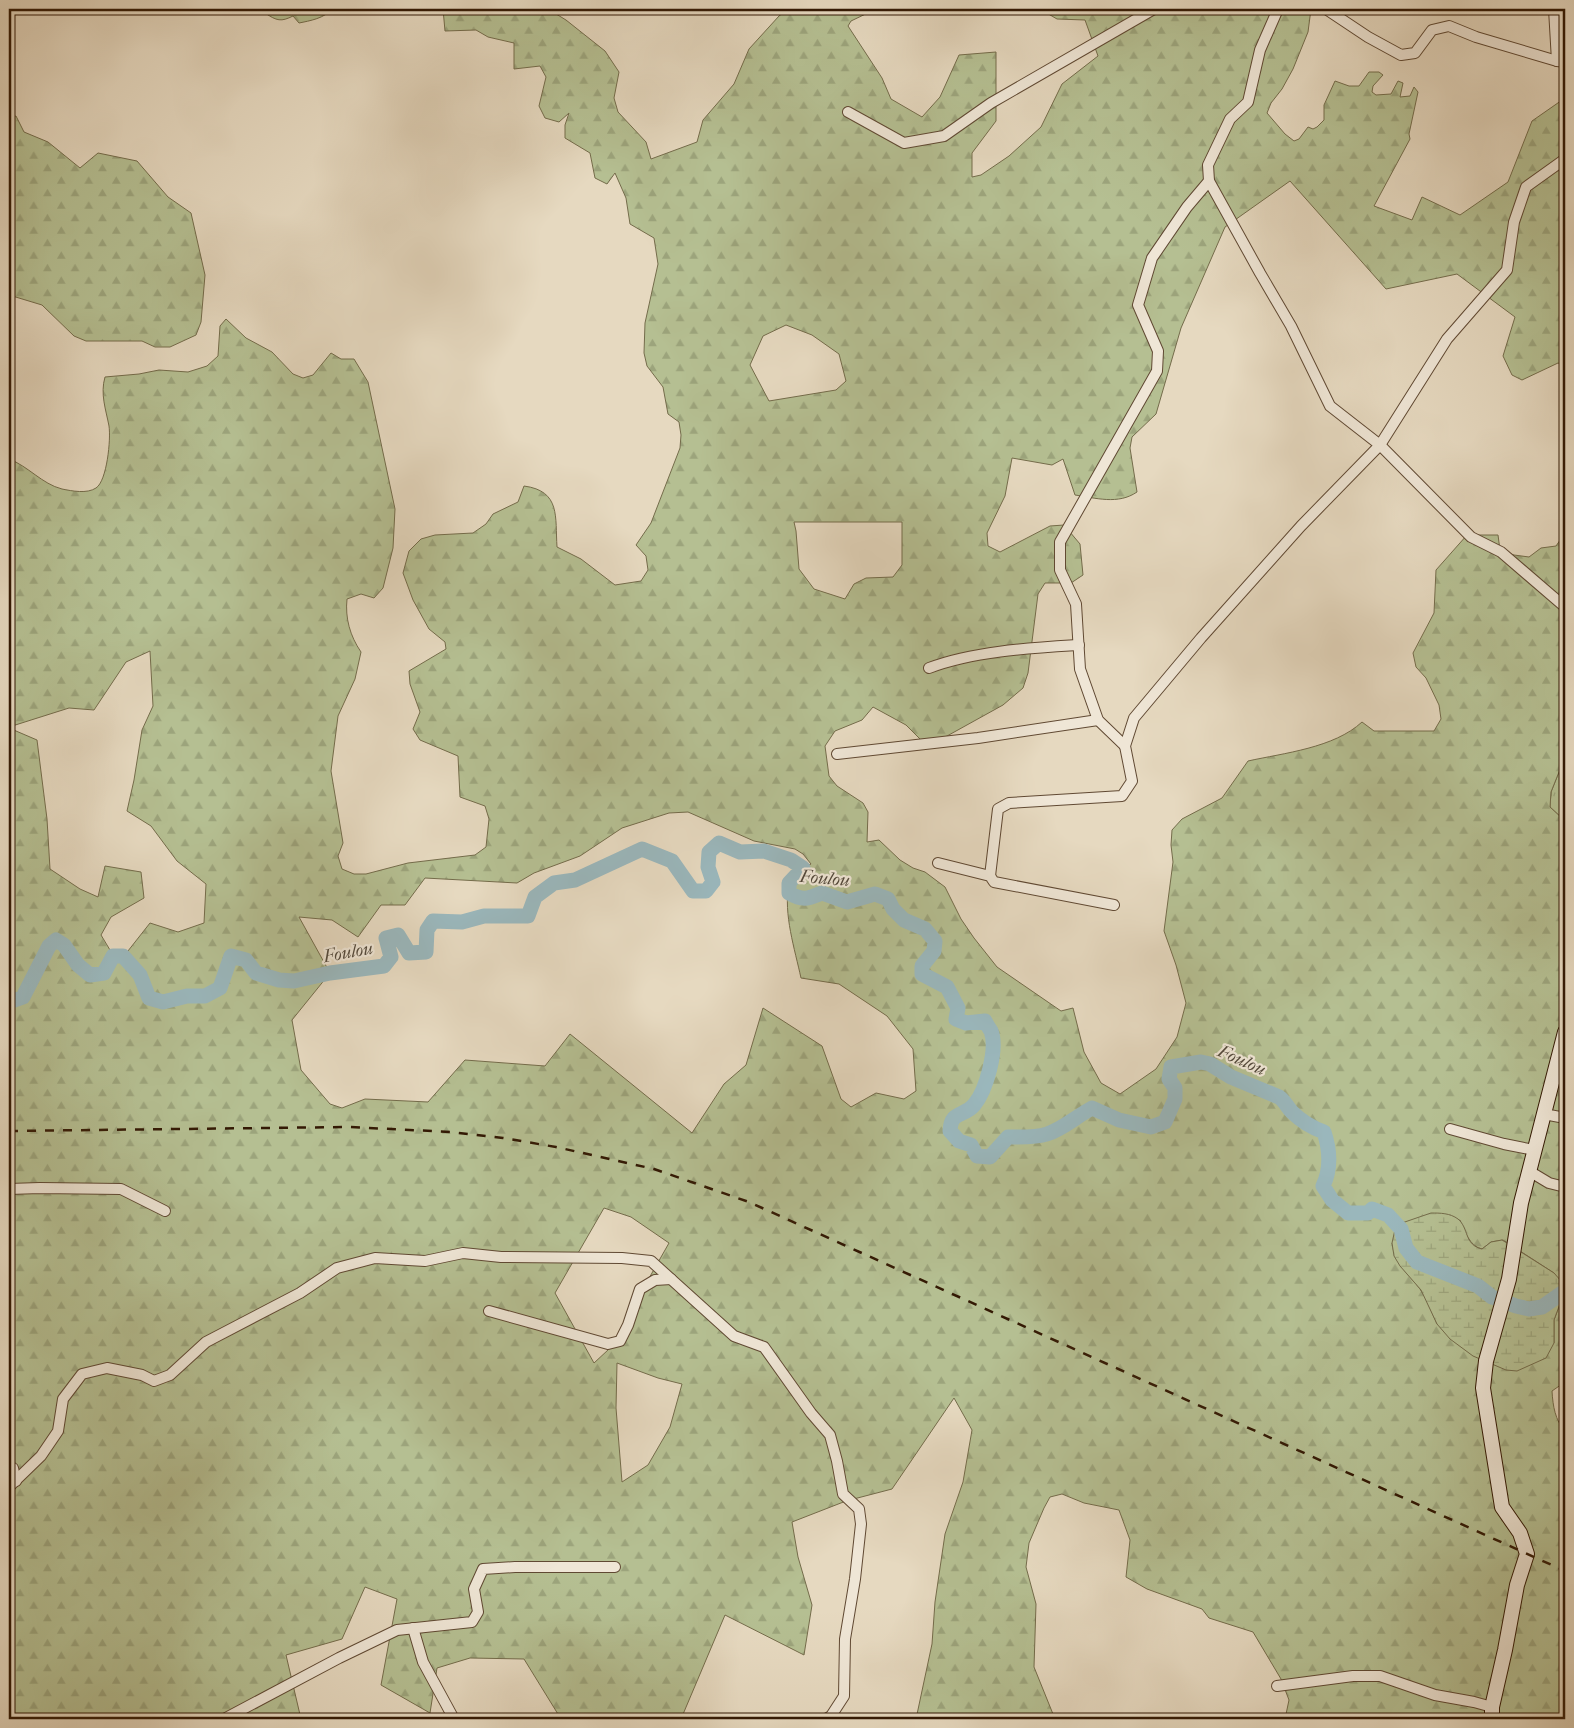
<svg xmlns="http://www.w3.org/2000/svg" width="1574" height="1728" font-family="'IM FELL French Canon',serif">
	<defs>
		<pattern id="grass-tufts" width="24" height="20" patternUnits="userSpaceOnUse" patternTransform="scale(1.25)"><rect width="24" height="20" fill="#b5bf92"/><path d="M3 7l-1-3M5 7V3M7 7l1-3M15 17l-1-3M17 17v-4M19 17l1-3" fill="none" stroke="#9ca47c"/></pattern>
		<pattern id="forest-firs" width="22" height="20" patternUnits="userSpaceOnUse" patternTransform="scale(1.25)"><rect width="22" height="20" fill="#b5bf92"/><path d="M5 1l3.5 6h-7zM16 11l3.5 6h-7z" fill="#9ca47c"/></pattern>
		<pattern id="wetland-marsh" width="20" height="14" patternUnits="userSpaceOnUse" patternTransform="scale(1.25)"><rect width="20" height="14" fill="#b5bf92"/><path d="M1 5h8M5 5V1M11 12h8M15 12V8" fill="none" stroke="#9ca47c"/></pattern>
	</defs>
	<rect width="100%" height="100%" fill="#e6d9c0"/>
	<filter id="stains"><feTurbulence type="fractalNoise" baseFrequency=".004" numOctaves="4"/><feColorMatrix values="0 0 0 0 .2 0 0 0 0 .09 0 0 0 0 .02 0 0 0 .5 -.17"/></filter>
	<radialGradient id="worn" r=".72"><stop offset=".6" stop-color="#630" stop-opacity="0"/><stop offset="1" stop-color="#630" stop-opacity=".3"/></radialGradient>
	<path fill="url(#grass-tufts)" stroke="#746c4b" d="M 1565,724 L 1565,821 L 1550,807 L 1551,792 L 1563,762 L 1563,732 Z"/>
	<g fill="url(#forest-firs)" stroke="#746c4b" fill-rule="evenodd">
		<path d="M 264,9 L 331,9 C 326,18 309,21 299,23 L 293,16 C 281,22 277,21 265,13 Z"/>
		<path d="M 443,9 L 548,9 L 566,20 L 605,51 L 619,72 L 614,98 L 618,112 L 646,142 L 651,159 L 697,142 L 703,120 L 734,84 L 749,49 L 779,16 L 788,9 L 876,9 L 851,21 L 848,26 L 882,78 L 891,99 L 922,117 L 940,97 L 959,55 L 996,52 L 996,121 L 972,153 L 972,177 L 981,175 L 1009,156 L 1041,127 L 1062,84 L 1098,56 L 1085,20 L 1057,19 L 1045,12 L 1034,9 L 1311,9 L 1308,32 L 1293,69 L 1282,89 L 1271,103 L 1267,113 L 1285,134 L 1294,141 L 1299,139 L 1308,127 L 1313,129 L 1317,127 L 1324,120 L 1324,105 L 1335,81 L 1349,86 L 1359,86 L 1369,72 L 1379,72 L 1383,75 L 1373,86 L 1372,92 L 1376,95 L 1391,94 L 1398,81 L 1403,83 L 1400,97 L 1410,96 L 1414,87 L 1418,92 L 1409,134 L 1410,139 L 1374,206 L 1412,220 L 1422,197 L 1460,215 L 1508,182 L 1532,121 L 1565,98 L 1565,365 L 1558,363 L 1522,380 L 1512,375 L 1503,356 L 1515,317 L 1457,274 L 1386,289 L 1290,181 L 1225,227 L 1181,328 L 1156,414 L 1132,437 L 1130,448 L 1137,492 C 1118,505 1096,498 1075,495 L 1063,459 L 1052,465 L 1012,458 L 1005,496 L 987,533 L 988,546 L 1000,552 L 1050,526 L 1064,525 L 1080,544 L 1083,575 L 1071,583 L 1045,583 L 1038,594 L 1028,673 L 1023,688 L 1003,705 L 938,741 L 925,744 L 906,725 L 873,707 L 862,720 L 835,731 L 825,746 L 829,776 L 837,786 L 863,803 L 868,812 L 867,842 L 879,840 L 900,860 L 913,868 L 925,872 L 945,887 L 961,919 L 974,938 L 997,967 L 1061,1011 L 1073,1008 L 1084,1052 L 1101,1083 L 1120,1094 L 1156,1069 L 1177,1037 L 1186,1003 L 1176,965 L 1164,931 L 1173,862 L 1171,845 L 1172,830 L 1182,819 L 1222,798 L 1248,761 C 1284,753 1334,748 1362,722 L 1374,731 L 1434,731 L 1441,719 L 1439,705 L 1426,678 L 1416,667 L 1413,653 L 1434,613 L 1436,570 L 1467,535 L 1498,535 L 1500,550 L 1514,555 L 1529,557 L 1541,548 L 1556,546 L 1565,533 L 1565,724 L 1563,732 L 1563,762 L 1551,792 L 1550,807 L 1565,821 L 1565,1382 L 1552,1391 C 1553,1407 1555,1419 1565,1432 L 1565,1719 L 1285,1719 L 1289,1700 L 1281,1679 L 1253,1632 L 1209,1618 L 1202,1609 L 1147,1589 L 1126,1577 L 1130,1540 L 1119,1510 L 1084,1503 L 1062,1494 L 1050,1497 L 1044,1508 L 1029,1543 L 1026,1567 L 1036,1604 L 1034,1667 L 1055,1719 L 916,1719 L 932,1644 L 935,1602 L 945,1534 L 963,1482 L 972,1430 L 954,1398 L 892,1489 L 846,1501 L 792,1522 L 798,1557 L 812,1605 L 804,1655 L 725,1615 L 681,1719 L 561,1719 L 524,1659 L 470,1658 L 437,1668 L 430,1713 L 381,1685 L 397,1599 L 365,1587 L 342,1639 L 286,1655 L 301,1719 L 9,1719 L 9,728 L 37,740 L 47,819 L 50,869 L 80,889 L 98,897 L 105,866 L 141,872 L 144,898 L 111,917 L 101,935 L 113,955 L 124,956 L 150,923 L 178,932 L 204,923 L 206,884 L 177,861 L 151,826 L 127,811 L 134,780 L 142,730 L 153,706 L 150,651 L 126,662 L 94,710 L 69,708 L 9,727 L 9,459 C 28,466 42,484 62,489 C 72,491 87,494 96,488 C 107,481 111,439 109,426 C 106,410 100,394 105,377 L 139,374 L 159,370 L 188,372 L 207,366 L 218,356 L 220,326 L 226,319 L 246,338 L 272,352 L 293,374 L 303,378 L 313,375 L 331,353 L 341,359 L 354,359 L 368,382 L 395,509 L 393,548 L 383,588 L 374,598 L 361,594 L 347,599 C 345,618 350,636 361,652 L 355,679 L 338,716 L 331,771 L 343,843 L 338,856 L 342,869 L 354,874 L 366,874 L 408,863 L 475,855 L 486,847 L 489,819 L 485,806 L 460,797 L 458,756 L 420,740 L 413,729 L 420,712 L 410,684 L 409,671 L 446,649 L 445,642 L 429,629 L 413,600 L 403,573 L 409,551 L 421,539 L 435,535 L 473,533 L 486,524 L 493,514 L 518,502 L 524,486 C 561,491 555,517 557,547 L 581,559 L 615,585 L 641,581 L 648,570 L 646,556 L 636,545 L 651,523 L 680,448 L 681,435 L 679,422 L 668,414 L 663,387 L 647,366 L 644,353 L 645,323 L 658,264 L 654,238 L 630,224 L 626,198 L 615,173 L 607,184 L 595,178 L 590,153 L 565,138 L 565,125 L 569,113 L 559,122 L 545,118 L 539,106 L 546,77 L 540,66 L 514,69 L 514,43 L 488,37 L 476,30 L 445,31 ZM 786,325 L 812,335 L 839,354 L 846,381 L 836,390 L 769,401 L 750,365 L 763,336 ZM 794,522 L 902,522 L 902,565 L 893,577 L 866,578 L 854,584 L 845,599 L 814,589 L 799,569 L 796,531 ZM 688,812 L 754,841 L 795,849 L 803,854 L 811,864 C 803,868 791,877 789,885 C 783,913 795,950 801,978 L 839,984 L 887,1016 L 913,1049 L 916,1091 L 904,1099 L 876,1093 L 851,1107 L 841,1099 L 822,1046 L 763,1008 L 746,1065 L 724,1084 L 692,1133 L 570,1034 L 545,1066 L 465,1060 L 428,1102 L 365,1099 L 342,1108 L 330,1104 L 301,1070 L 292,1020 L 330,973 L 299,917 L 332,920 L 358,937 L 381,905 L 405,905 L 425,878 L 517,883 L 534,873 L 580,856 L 622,828 L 669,813 ZM 604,1208 L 631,1217 L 669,1243 L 648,1280 L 623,1336 L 594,1363 L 555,1293 ZM 1460,1220 C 1465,1231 1469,1246 1482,1249 L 1491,1242 L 1503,1240 L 1554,1273 L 1564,1293 L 1554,1320 L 1554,1343 L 1437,1324 C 1432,1313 1427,1299 1420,1289 C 1407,1271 1395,1266 1392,1243 ZM 617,1363 L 658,1378 L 682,1384 L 670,1427 L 648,1465 L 622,1482 L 616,1408 Z"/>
		<path d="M 16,116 L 24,132 L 48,142 L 80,168 L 98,153 L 137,161 L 168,197 L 191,213 L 205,275 L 201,322 L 196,335 L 170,347 L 155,347 L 142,341 L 86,341 L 74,336 L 42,305 L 9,295 L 9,117 Z"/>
	</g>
	<path fill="url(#wetland-marsh)" stroke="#746c4b" d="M 1431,1213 C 1440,1213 1450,1213 1458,1219 C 1469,1228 1464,1245 1482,1249 L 1491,1242 L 1502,1240 L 1554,1273 L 1562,1282 L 1564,1293 L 1554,1320 L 1554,1343 L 1546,1358 L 1517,1371 L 1506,1370 L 1473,1356 L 1450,1339 L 1437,1324 L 1421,1290 L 1400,1266 L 1394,1256 L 1392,1243 L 1396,1225 Z"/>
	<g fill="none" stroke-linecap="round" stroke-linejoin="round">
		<path stroke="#9ab7bc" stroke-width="15" d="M 9,1002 L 23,997 L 49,946 L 56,940 L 64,945 L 78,965 L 90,975 L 104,973 L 113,956 L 123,956 L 140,975 L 149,998 L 163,1002 L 187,996 L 205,996 L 220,988 L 231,956 L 246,960 L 256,973 L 279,980 L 294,981 L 330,973 L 384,966 L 391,957 L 386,938 L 398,935 L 409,953 L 426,952 L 427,930 L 433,921 L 462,922 L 484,916 L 528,916 L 535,897 L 554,883 L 575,880 L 642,849 L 672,861 L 693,891 L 706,891 L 713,882 L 708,867 L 709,852 L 719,843 L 740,852 L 764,851 L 791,860 L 803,868 L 789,883 L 789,893 C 803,901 807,899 822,893 L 847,902 L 875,894 L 888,899 L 893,909 L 904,920 L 925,929 L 935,941 L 934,951 L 922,966 L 922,974 L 947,987 L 958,1008 L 956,1019 L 966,1023 L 985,1021 C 987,1025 989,1028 991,1031 C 998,1049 986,1091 974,1105 C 964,1117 951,1110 950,1131 L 959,1141 L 971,1145 L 977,1156 L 990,1157 L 1008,1137 C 1021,1137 1035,1138 1047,1134 C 1063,1129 1077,1116 1092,1108 L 1119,1120 L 1151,1127 L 1165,1122 L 1175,1099 L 1175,1088 L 1169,1079 L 1171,1067 L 1201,1062 L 1210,1064 L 1231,1077 L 1279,1097 C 1285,1101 1287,1107 1292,1112 C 1301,1121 1313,1128 1324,1132 C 1330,1150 1331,1169 1323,1186 L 1332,1200 L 1348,1213 L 1368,1213 L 1372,1209 L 1388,1215 L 1401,1229 L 1406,1248 L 1417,1262 L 1478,1286 L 1492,1297 L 1516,1306 L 1529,1309 L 1542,1307 L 1565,1291"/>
		<g stroke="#604933" stroke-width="12">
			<g id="street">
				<path d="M 1278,9 L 1260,50 L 1248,102 L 1230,119 L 1208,165 L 1209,181 L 1260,273 L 1291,326 L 1330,406 L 1380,445 L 1471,537 L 1501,552 L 1565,607"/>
				<path d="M 1326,9 L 1368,37 L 1401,55 L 1415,53 L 1432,30 L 1449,26 L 1476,37 L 1557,61 L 1565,62"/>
				<path d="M 1554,9 L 1557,61"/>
				<path d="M 848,112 L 904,143 L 944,136 L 991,103 L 1154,9"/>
				<path d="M 929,668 C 974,651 1031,648 1079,645"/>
				<path d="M 1125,746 L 1098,720 L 1080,669 L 1076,604 L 1060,570 L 1060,542 L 1157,371 L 1158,351 L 1138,305 L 1152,258 L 1187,207 L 1209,181"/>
				<path d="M 837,754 L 978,738 L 1098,720"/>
				<path d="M 938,863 L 990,876 L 994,882 L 1114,905"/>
				<path d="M 990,876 L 998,809 L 1009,803 L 1122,796 L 1132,781 L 1125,746 L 1134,718 L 1201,638 L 1301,526 L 1380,445 L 1447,339 L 1507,270 L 1514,222 L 1526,187 L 1565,159"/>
				<path d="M 1544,1114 L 1565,1118"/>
				<path d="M 1450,1129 L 1504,1144 L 1534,1150"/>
				<path d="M 1529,1171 L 1549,1183 L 1565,1187"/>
				<path d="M 9,1189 L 40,1188 L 121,1189 L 165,1211"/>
				<path d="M 489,1311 L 608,1344 L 620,1341 L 628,1325 L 640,1289 L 655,1280 L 671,1279"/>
				<path d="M 9,1466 L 13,1468 L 16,1481"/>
				<path d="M 9,1487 L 41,1456 L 58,1431 L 63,1399 L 82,1374 L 107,1368 L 142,1375 L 154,1381 L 170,1375 L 206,1342 L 300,1293 L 337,1268 L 375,1258 L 425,1261 L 463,1253 L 501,1257 L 622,1258 L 651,1261 L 734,1336 L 764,1347 L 811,1413 L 830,1435 L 837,1461 L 843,1494 L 859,1509 L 861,1524 L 855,1579 L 845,1639 L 844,1696 L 831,1716 L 826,1719"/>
				<path d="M 413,1628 L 423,1662 L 454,1719"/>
				<path d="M 1277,1686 L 1353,1676 L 1380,1676 L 1435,1695 L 1474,1702 L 1492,1707"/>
				<path d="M 224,1719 L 339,1658 L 397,1630 L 472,1622 L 478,1612 L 474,1589 L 483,1569 L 515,1567 L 615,1567"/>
			</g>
		</g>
		<g stroke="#331904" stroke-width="16">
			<path id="secondary" d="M 1492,1719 L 1492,1707 L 1505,1650 L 1517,1585 L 1527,1554 L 1520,1533 L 1502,1507 L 1483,1388 L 1486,1361 L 1509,1279 L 1521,1203 L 1565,1032"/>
		</g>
		<use href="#street" stroke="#efe6d6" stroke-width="10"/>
		<use href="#secondary" stroke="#efe6d6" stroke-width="14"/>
		<path stroke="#331904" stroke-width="2.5" stroke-dasharray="9 9" stroke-linecap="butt" d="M 9,1131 L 349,1127 L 451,1132 L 503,1138 L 556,1147 L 654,1169 L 749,1202 L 1565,1571"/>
	</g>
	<g text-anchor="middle" stroke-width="4.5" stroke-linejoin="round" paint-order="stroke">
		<g font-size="18" font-style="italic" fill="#52483b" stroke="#efe6d6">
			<text transform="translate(825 878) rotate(5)" y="6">Foulou</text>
			<text transform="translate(348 952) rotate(-10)" y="6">Foulou</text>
			<text transform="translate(1242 1060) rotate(24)" y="6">Foulou</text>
		</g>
	</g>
	<rect width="1574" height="1728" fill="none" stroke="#e6d9c0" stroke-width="30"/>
	<rect x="10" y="10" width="1554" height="1708" fill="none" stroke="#331904" stroke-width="2.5"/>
	<rect x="15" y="15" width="1544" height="1698" fill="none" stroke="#331904"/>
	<rect width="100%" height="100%" filter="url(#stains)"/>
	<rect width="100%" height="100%" fill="url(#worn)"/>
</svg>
